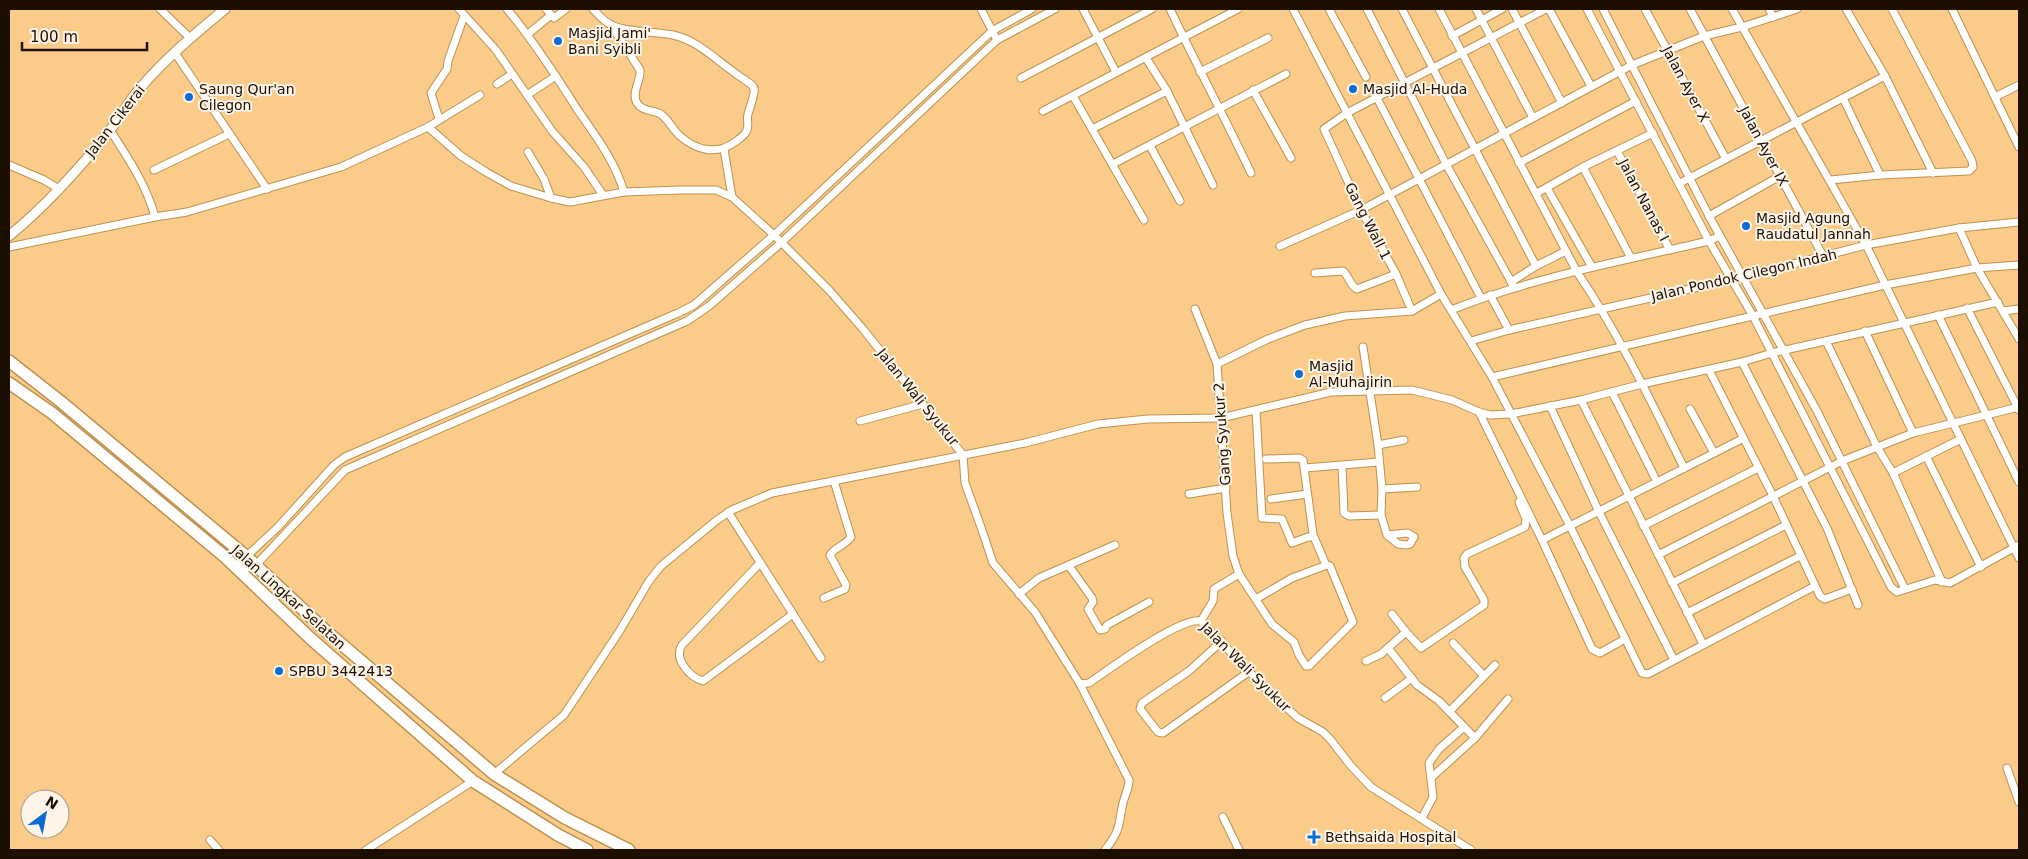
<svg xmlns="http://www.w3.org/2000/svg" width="2028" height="859" font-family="'DejaVu Sans',sans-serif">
	<rect width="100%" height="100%" fill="#fbcc89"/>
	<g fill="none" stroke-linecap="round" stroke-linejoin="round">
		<g stroke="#bd914e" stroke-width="9">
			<g id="minor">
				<path d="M 160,9 L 190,38"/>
				<path d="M 459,9 L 496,50 L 552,131 L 584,167 L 603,195"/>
				<path d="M 507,9 C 533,40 555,74 577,109 C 595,135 615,161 624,192"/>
				<path d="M 546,9 L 554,18 L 566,9"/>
				<path d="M 593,9 C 598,14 603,21 610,24 C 624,33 656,31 673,35 C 696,40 713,57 731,70 C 757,91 759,79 748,114 C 746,120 750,126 746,132 C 744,136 739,139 735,142 C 717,155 697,151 680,136 C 673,130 670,122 663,116 C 657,109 643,113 637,103 C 631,93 641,81 640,70 L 611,25"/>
				<path d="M 981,9 L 997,40"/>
				<path d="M 1083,9 L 1116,72"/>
				<path d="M 1170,9 C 1196,64 1225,118 1251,173"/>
				<path d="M 1293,9 L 1441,294 L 1492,377 L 1570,526 L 1642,673 L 1648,674 L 1815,586"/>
				<path d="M 1329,9 L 1366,77"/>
				<path d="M 1367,9 L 1446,164 L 1514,287"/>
				<path d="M 1402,9 L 1536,266"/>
				<path d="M 1439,9 L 1577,272 C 1619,334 1651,401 1684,468"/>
				<path d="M 1476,9 L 1533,118"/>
				<path d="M 1512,9 L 1562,103"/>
				<path d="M 1549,9 L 1591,86"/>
				<path d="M 1587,9 L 1709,241 L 1753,316 L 1891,587 L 1897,592 L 1935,580 L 1950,583 L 2019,545"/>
				<path d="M 1603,9 L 1709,216 L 1817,411 L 1905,589"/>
				<path d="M 1645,9 L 1726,159"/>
				<path d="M 1690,9 L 1823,256"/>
				<path d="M 1732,9 L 1866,245 L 2019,558"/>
				<path d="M 1769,9 L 1773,17"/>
				<path d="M 1846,9 L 1885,76 L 1933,173"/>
				<path d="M 1952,9 L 2019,147"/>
				<path d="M 528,34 L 551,15"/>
				<path d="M 1452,36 L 1502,9"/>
				<path d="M 175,53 L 267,189"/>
				<path d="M 1146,58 L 1167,91 L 1213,185"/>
				<path d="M 1200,72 L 1268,38"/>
				<path d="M 1021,78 L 1152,9"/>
				<path d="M 497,84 L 512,74"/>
				<path d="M 1253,90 L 1291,158"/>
				<path d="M 527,95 L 556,76"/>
				<path d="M 1073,96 L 1144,220"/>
				<path d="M 1995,97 L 2019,85"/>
				<path d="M 1377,98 L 1481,298"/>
				<path d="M 1843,98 L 1880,175"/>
				<path d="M 1043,111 L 1238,9"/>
				<path d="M 439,119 L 431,93 L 447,69 L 448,61 L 464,16"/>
				<path d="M 428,127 L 461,156 L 486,172 L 511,186 L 551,198 L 570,202 L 624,192 L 680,190 L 716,190 L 732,197 L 774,235 L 829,290 L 863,329 L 963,455 L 965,483 L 982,530 L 993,563 L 1035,612 L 1080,684 L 1089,683 C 1108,670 1181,616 1201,621 L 1267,690 L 1298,718 L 1323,732 L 1330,739 L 1351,766 L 1371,787 L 1471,850"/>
				<path d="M 1092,129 L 1167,91"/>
				<path d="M 110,130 C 127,156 147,186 155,217"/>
				<path d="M 1150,146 L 1180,201"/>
				<path d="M 724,149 L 732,197"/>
				<path d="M 1617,151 L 1670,250"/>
				<path d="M 528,152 L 544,179 L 551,198"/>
				<path d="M 1519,163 L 1636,101"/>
				<path d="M 1113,164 L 1286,74"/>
				<path d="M 9,165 L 44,180 L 59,189"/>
				<path d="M 1583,167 L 1631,258"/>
				<path d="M 154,170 L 229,134"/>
				<path d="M 1831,180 L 1880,175 L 1969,171 L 1973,167 L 1972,161 L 1892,9"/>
				<path d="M 1680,183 L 1885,76"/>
				<path d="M 1547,188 L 1592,267"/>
				<path d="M 1537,193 L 1583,167 L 1653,133"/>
				<path d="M 1709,216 L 1780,176"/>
				<path d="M 1959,228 L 1977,268 L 2019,339"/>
				<path d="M 1280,246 L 1361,210 L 1632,65 L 1704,36 L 1742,27 L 1797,9"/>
				<path d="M 9,247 L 155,217 L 187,212 L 341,167 L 428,127 L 480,95"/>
				<path d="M 1315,273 L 1343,271 C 1349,276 1350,286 1357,289 L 1396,274"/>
				<path d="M 1511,282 L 1536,266 L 1566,251"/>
				<path d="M 1490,295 L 1509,330"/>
				<path d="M 1967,308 L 2019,410"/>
				<path d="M 1195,309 L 1217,364"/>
				<path d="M 1451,310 C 1534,277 1622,261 1709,241 L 1720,236"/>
				<path d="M 1412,311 L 1396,274 L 1361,210 L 1324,129 L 1347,113 L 1546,9"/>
				<path d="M 2003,311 L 2019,309"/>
				<path d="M 1938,315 L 2019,482"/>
				<path d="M 1865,331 L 1913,433"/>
				<path d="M 1471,341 L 1509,330 L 1743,277 L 1866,245 L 1959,228 L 2019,222"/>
				<path d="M 1826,341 L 1877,447 L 1893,473 L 1942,582"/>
				<path d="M 1363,347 L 1378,445 L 1382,489 L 1381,515 L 1387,535 L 1398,544 L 1407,545 L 1410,544 L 1414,537 L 1408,533 L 1387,535"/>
				<path d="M 1742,362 L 1827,528 L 1858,605"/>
				<path d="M 1709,370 L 1773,496 L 1820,596 L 1825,599 L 1852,589"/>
				<path d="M 1492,377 L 1885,285 L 1977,268 L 2019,265"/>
				<path d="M 1612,392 L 1657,482"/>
				<path d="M 1581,400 L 1703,644"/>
				<path d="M 1550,406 L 1599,512 L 1674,660"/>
				<path d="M 1690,409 L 1714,453"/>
				<path d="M 1256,410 L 1262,518 L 1282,519 L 1292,543 L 1308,537 L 1314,537 L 1326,565"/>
				<path d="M 1479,412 L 1542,540 L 1592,649 L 1600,653 L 1625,639"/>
				<path d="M 860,421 L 923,404"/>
				<path d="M 1378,445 L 1404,440"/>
				<path d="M 1926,456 L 1981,567"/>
				<path d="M 1266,459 L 1299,458 L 1303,460 L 1313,534"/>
				<path d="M 1342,466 L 1344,513 L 1349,516 L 1381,515"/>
				<path d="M 1305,468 L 1379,462"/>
				<path d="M 1893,473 L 1961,439"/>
				<path d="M 1382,489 L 1417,487"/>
				<path d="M 1189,494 L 1226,488"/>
				<path d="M 1271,499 L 1307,494"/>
				<path d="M 728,512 L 821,658"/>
				<path d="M 1643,526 L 1758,468"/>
				<path d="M 1542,540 L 1742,439"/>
				<path d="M 1658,555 L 1842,461 L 1913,433 L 2019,407"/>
				<path d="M 760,563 L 682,645 C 673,659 690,677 703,681 L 793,614"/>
				<path d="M 236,566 L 278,527 L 334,465 L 345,457 L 678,313 L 694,305 L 774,235 L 992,31 L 1032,9"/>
				<path d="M 1069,566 L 1092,598 L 1093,602 L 1088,609 L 1100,630 L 1105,629 L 1107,625 L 1149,602"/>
				<path d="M 239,570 L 256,565 L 345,470 L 687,321 L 709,306 L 782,242 L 997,40 L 1055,9"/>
				<path d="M 1672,583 L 1786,525"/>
				<path d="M 1019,594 L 1039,578 L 1115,545"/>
				<path d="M 824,598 L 845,589 L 846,585 L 830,555 C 835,547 846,545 851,537 L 834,481"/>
				<path d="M 1256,599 L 1292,578 L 1327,565 L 1330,566 L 1353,622 L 1309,666 L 1306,666 L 1299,655 L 1294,642 L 1272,624 L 1239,574 L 1233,556 L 1227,513 L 1217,364 L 1268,339 L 1305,325 L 1345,316 L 1412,311 L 1441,294"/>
				<path d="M 1687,613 L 1800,556"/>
				<path d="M 1201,621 L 1213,601 L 1214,589 L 1239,574"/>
				<path d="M 1406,632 L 1421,648 L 1484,605 L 1484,600 L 1465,567 L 1464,558 L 1467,554 L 1525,527 L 1526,519 L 1519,502"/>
				<path d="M 1222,641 L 1189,671 L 1142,703 L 1140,709 L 1158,732 L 1163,733 L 1250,671"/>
				<path d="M 1453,643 L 1484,676"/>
				<path d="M 1388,648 L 1417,685 L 1439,701 L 1475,738 L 1432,777"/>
				<path d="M 1366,661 L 1381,654 L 1406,632 L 1392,614"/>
				<path d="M 1080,684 L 1129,780 C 1129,788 1125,795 1123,803 C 1118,826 1121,830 1105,850"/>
				<path d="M 1385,698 L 1412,678"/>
				<path d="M 1450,711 L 1495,665"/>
				<path d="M 1475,738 L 1508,699"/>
				<path d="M 2007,768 L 2019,802"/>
				<path d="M 494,774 L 564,715 L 619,632 L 649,581 L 661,566 L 717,520 L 732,510 L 772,493 L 1025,443 L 1098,424 L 1148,419 L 1221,418 L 1331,392 L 1412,390 L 1452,400 L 1479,412 L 1490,415 L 1511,414 L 1581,400 L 1642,384 L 1742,362 L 1772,353 L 1998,302"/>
				<path d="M 1223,817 L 1239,850"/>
				<path d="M 1422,818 L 1433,797 L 1429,763 L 1439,749 L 1464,727"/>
				<path d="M 210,840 L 219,850"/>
				<path d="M 366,850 L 473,781"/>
			</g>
		</g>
		<g stroke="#bd914e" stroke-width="11">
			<path id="tertiary" d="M 9,236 C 47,205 80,168 111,129 C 121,115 130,99 142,86 C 167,57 196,33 225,9"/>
		</g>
		<g stroke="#bd914e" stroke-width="14">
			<g id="trunk">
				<path d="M 9,361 L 60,401 L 247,557 L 326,631 L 494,774 L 565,818 L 629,850"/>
				<path d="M 9,383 L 52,413 L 224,556 L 310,638 L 473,781 L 558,835 L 587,850"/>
			</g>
		</g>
		<use href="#minor" stroke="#fff" stroke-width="7"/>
		<use href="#tertiary" stroke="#fff" stroke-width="9"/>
		<use href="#trunk" stroke="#fff" stroke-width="11"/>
	</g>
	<g fill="#086dd5" stroke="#fef4e8" stroke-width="2">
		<circle cx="558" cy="41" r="5"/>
		<circle cx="1353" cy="89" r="5"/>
		<circle cx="189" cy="97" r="5"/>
		<circle cx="1746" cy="226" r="5"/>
		<circle cx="1299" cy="374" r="5"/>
		<circle cx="279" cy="671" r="5"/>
		<path d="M1311.5 829.5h5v5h5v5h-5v5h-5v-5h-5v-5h5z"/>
	</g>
	<g text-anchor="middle" stroke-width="4" stroke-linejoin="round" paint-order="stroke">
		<g font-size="14" fill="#1c0f00" stroke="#fef4e8" text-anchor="start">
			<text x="568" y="38">Masjid Jami'<tspan x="568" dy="16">Bani Syibli</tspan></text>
			<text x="199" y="94">Saung Qur'an<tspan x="199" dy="16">Cilegon</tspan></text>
			<text x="1363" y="94">Masjid Al-Huda</text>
			<text x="1756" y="223">Masjid Agung<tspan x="1756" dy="16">Raudatul Jannah</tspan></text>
			<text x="1309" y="371">Masjid<tspan x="1309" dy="16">Al-Muhajirin</tspan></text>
			<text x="289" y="676">SPBU 3442413</text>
			<text x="1325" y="842">Bethsaida Hospital</text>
		</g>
		<g font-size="14" fill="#1c0f00" stroke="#fef4e8">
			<text transform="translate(1686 84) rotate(62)" y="5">Jalan Ayer X</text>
			<text transform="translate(115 121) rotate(-52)" y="5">Jalan Cikerai</text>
			<text transform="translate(1764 146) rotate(62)" y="5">Jalan Ayer IX</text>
			<text transform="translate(1644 200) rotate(62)" y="5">Jalan Nanas I</text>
			<text transform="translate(1368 221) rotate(63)" y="5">Gang Wall 1</text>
			<text transform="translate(1744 275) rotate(-13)" y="5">Jalan Pondok Cilegon Indah</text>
			<text transform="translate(918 397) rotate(51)" y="5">Jalan Wali Syukur</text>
			<text transform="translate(1222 434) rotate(-94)" y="5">Gang Syukur 2</text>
			<text transform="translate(289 597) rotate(42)" y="5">Jalan Lingkar Selatan</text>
			<text transform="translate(1246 667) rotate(45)" y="5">Jalan Wali Syukur</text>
		</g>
	</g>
	<rect width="2028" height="859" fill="none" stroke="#1c0f00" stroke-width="20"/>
	<g transform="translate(45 814) rotate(32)"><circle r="24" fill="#fef4e8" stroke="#a4988b"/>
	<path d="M0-4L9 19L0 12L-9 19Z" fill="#086dd5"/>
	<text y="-8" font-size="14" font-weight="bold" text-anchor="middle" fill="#1c0f00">N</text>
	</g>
	<path d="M22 42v8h125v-8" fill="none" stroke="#1c0f00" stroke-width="2.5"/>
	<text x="30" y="42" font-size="15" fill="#1c0f00" stroke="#fef4e8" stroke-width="4" paint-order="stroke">100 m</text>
</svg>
